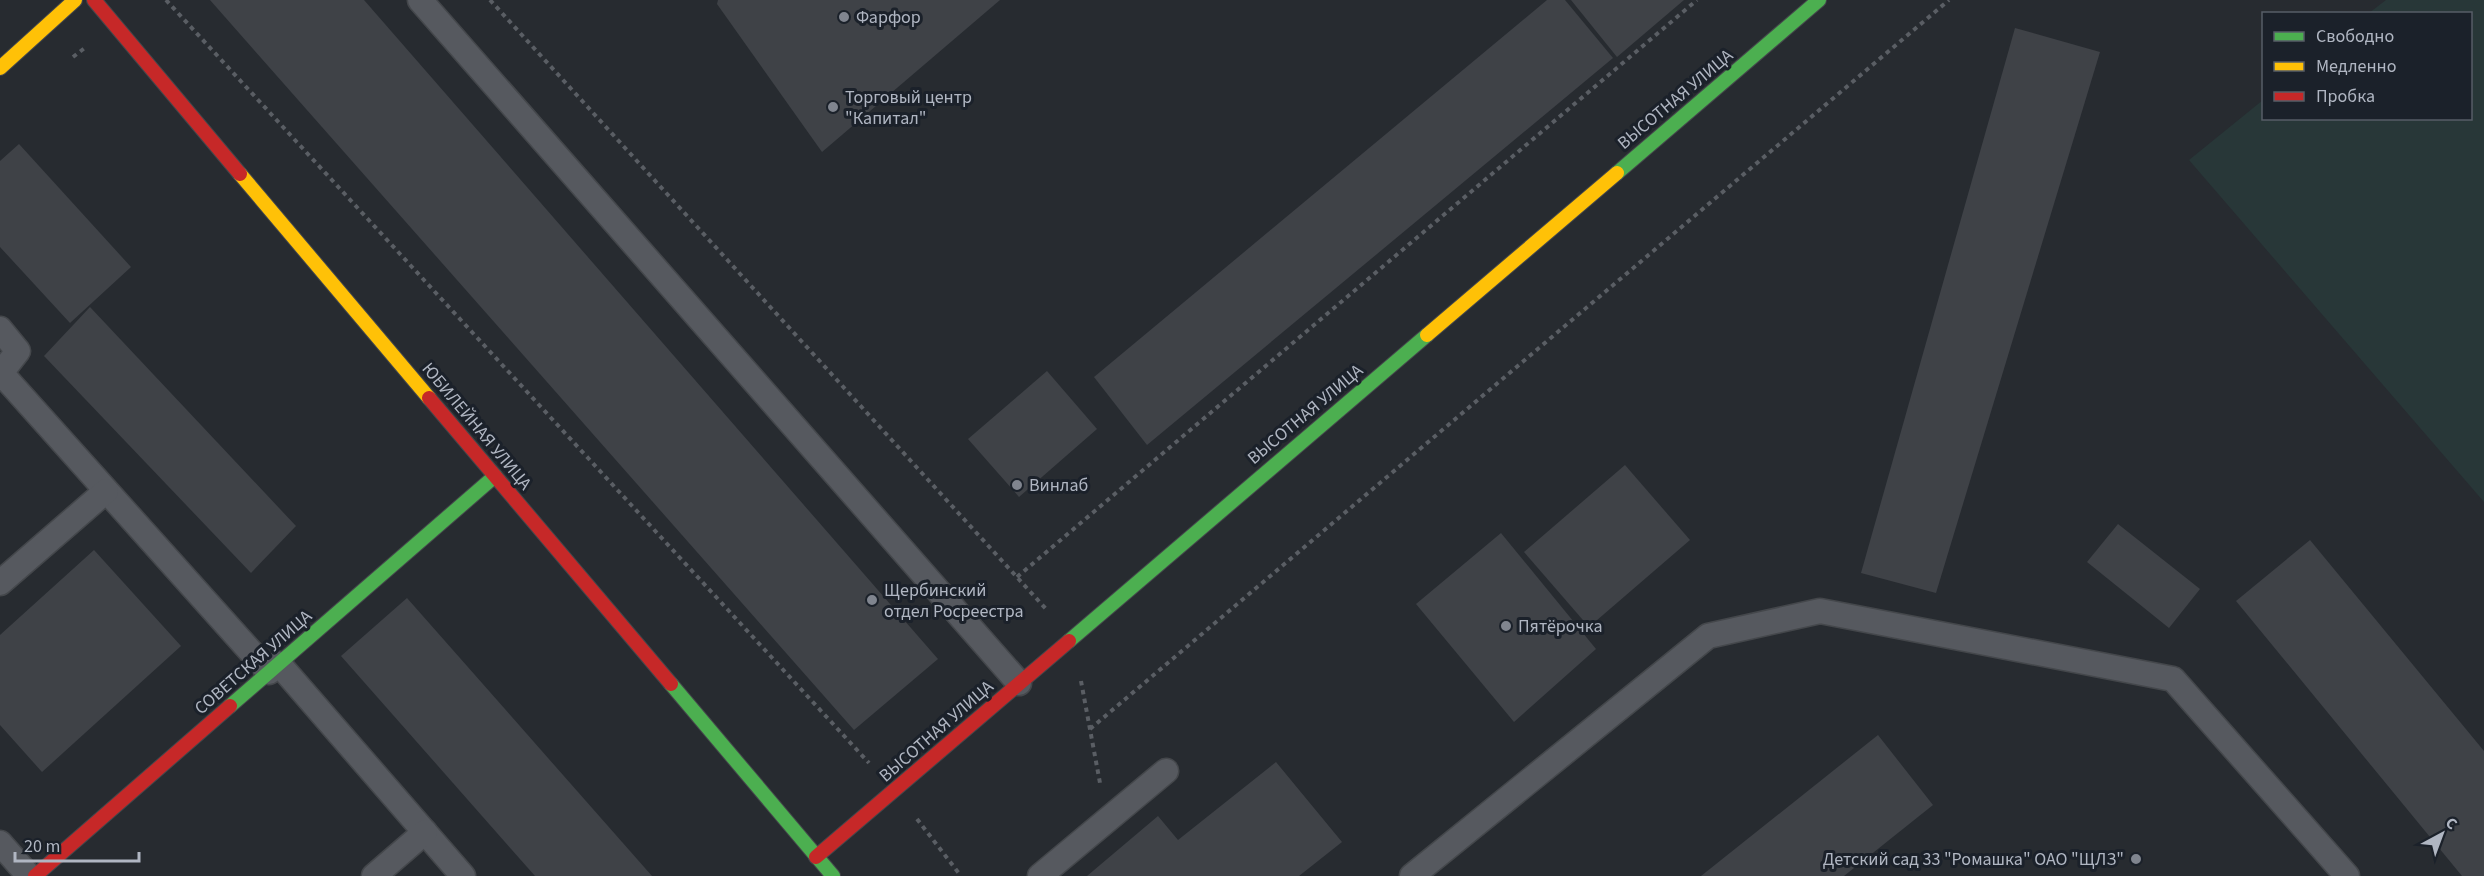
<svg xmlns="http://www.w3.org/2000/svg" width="2484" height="876" font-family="'Source Sans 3',sans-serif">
	<rect width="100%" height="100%" fill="#272b30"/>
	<path fill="#283738" d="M 2386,0 L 2484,0 L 2484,502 L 2189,160 L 2263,100 L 2264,118 L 2470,118 L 2470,14 L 2369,13 Z"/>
	<g fill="#3f4247">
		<path d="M 210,0 L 364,0 L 938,659 L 854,730 Z"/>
		<path d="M 718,0 L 1000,0 L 822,152 L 717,4 Z"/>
		<path d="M 1547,0 L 1565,0 L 1613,58 L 1147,445 L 1094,377 Z"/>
		<path d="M 1571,0 L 1684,0 L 1617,57 Z"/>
		<path d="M 2015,28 L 2100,52 L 1936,593 L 1861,573 Z"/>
		<path d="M 19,144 L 131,267 L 70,323 L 0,247 L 0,161 Z"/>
		<path d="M 90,307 L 296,526 L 251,573 L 44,356 Z"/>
		<path d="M 1047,371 L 1097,429 L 1019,497 L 968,439 Z"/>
		<path d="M 1625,465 L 1690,540 L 1589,627 L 1524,552 Z"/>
		<path d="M 2118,524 L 2200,589 L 2169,628 L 2087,562 Z"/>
		<path d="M 1501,533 L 1596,649 L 1514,722 L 1416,604 Z"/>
		<path d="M 2310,540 L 2484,751 L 2484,876 L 2462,876 L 2236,601 Z"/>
		<path d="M 94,550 L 181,646 L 42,772 L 0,725 L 0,635 Z"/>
		<path d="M 407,598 L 652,876 L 535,876 L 341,656 Z"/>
		<path d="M 1878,735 L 1933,805 L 1844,876 L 1701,876 Z"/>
		<path d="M 1276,762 L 1342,842 L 1299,876 L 1087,876 L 1158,816 L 1178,840 Z"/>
	</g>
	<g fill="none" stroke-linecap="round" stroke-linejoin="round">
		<g stroke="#44474b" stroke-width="27">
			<g id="lane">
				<path d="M 420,0 L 1019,683"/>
				<path d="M 0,329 L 18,351 L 1,373 L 269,672"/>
				<path d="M 0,583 L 106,491"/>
				<path d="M 279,664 L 463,876"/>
				<path d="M 0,843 L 29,876"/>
				<path d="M 374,876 L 425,832"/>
				<path d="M 1040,876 L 1166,771"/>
				<path d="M 1412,876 L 1708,636 L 1820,611 L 2173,679 L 2347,876"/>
			</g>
		</g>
		<g stroke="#44474b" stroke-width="16">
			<g id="fast">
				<path d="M 1617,173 L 1819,0"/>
				<path d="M 1069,641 L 1427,335"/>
				<path d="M 671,684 L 833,876"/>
				<path d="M 230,706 L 495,476"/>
			</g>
		</g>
		<g stroke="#44474b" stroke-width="16">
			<g id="slow">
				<path d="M 0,68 L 75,0"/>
				<path d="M 240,174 L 429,398"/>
				<path d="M 1427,335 L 1617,173"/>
			</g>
		</g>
		<g stroke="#44474b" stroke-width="16">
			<g id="jam">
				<path d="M 94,0 L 240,174"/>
				<path d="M 429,398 L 671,684"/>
				<path d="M 816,857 L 1069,641"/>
				<path d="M 35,876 L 230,706"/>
			</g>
		</g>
		<g stroke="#5a5e64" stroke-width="4" stroke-dasharray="4.5 4.5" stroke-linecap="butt">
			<path d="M 166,0 L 869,763"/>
			<path d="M 490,0 L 1046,609"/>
			<path d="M 73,57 L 86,47"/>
			<path d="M 1017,577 L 1697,0"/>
			<path d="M 1081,681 L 1100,783"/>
			<path d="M 1090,729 L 1949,0"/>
			<path d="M 917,819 L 961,876"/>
		</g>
		<use href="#lane" stroke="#56595f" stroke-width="24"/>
		<use href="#fast" stroke="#4caf50" stroke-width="14"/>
		<use href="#slow" stroke="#ffc107" stroke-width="14"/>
		<use href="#jam" stroke="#c62828" stroke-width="14"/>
	</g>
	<g fill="#80858f" stroke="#1b212a" stroke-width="2">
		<circle cx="844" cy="17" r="6"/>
		<circle cx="833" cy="107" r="6"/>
		<circle cx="1017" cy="485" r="6"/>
		<circle cx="872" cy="600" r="6"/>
		<circle cx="1506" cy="626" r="6"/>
		<circle cx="2136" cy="859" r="6"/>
	</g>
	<g text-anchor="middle" stroke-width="6" stroke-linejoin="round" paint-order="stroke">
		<g font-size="18" fill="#b0b6c2" stroke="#1b212a" text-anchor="start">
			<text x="856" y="23">Фарфор</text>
			<text x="845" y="103">Торговый центр<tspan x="845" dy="21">"Капитал"</tspan></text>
			<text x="1029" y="491">Винлаб</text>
			<text x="884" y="596">Щербинский<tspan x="884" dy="21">отдел Росреестра</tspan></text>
			<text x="1518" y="632">Пятёрочка</text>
			<text x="2124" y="865" text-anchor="end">Детский сад 33 "Ромашка" ОАО "ЩЛЗ"</text>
		</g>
		<g font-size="18" fill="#b0b6c2" stroke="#1b212a">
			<text transform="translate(1675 99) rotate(-40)" y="6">ВЫСОТНАЯ УЛИЦА</text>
			<text transform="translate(1305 414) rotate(-40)" y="6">ВЫСОТНАЯ УЛИЦА</text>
			<text transform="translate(477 426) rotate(50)" y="6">ЮБИЛЕЙНАЯ УЛИЦА</text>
			<text transform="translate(253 662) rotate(-41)" y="6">СОВЕТСКАЯ УЛИЦА</text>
			<text transform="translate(936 731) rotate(-41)" y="6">ВЫСОТНАЯ УЛИЦА</text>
		</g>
	</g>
	<rect x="2262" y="12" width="210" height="108" fill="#1b212a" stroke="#575d67" stroke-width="1.5"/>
	<rect x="2274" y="32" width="30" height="9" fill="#4caf50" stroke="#575d67" stroke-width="1.5"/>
	<text x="2316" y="42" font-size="18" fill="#b0b6c2">Свободно</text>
	<rect x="2274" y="62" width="30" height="9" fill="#ffc107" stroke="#575d67" stroke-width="1.5"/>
	<text x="2316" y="72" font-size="18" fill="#b0b6c2">Медленно</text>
	<rect x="2274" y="92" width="30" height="9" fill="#c62828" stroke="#575d67" stroke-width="1.5"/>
	<text x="2316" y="102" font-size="18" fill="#b0b6c2">Пробка</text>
	<g transform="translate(2442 834) rotate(41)" stroke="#1b212a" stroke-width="4.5" paint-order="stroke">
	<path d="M0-4.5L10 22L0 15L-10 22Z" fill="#b0b6c2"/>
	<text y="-9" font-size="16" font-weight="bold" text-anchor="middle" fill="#b0b6c2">С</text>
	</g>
	<path d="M15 852v9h124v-9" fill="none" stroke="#b0b6c2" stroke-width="3"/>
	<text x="24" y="852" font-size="18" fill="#b0b6c2" stroke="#1b212a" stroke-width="4.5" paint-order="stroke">20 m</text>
</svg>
